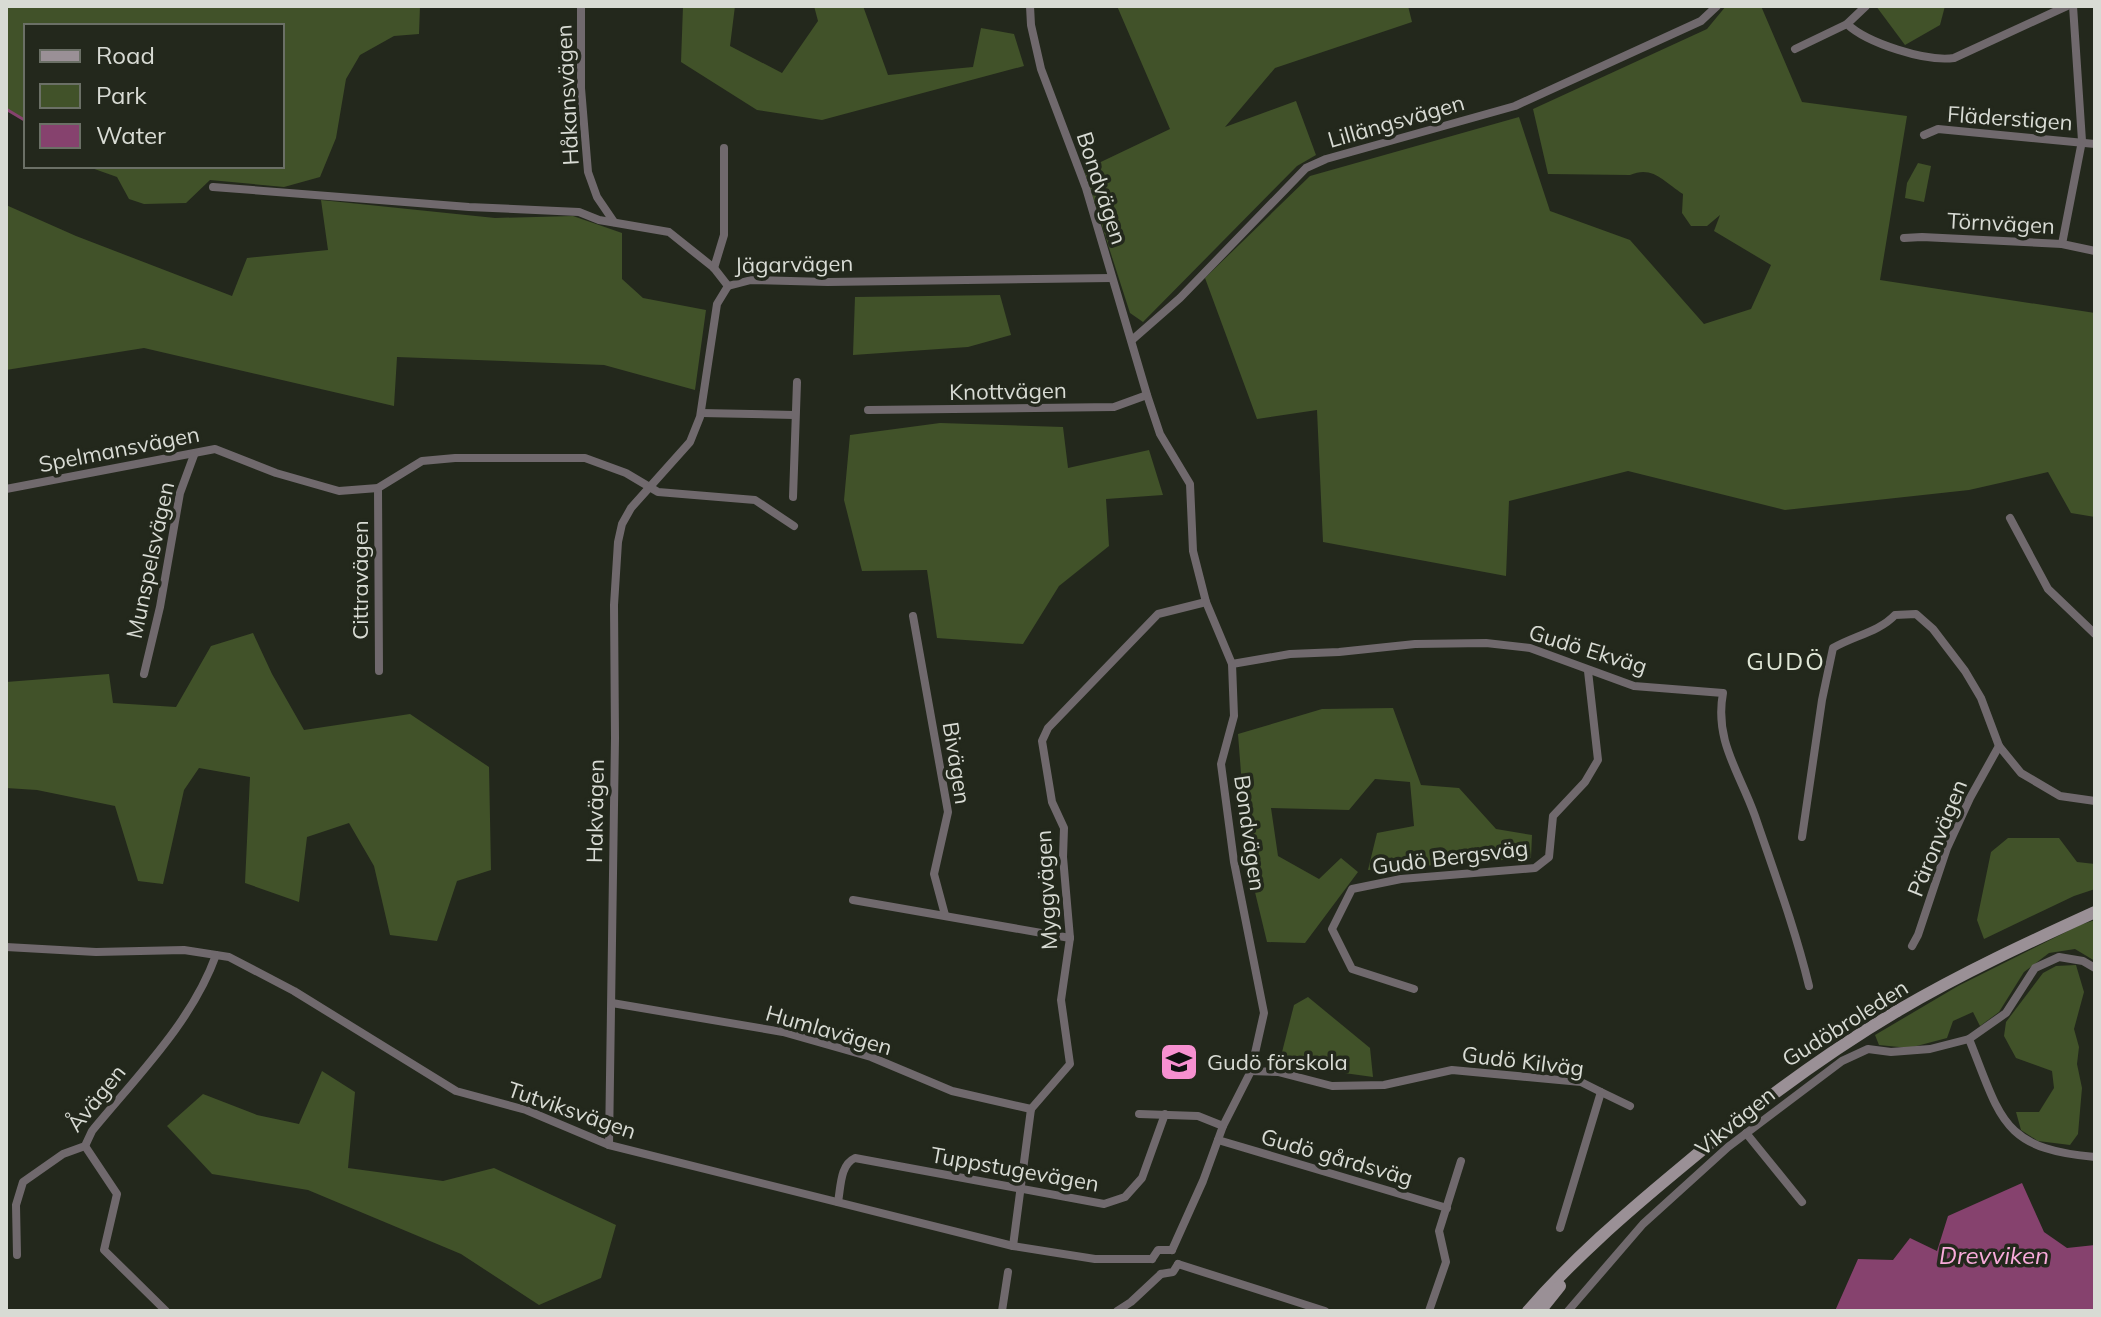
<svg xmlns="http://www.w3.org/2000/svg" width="2101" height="1317" font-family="Mulish,sans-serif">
	<rect width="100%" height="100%" fill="#23281c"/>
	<g fill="#415229">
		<path d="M 6,6 L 420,6 L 419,34 L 394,36 L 360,55 L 346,79 L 336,138 L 320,177 L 284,187 L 210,180 L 186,203 L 144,204 L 129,199 L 117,177 L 86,166 L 282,166 L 282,26 L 26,26 L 26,121 L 6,111 Z"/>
		<path d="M 683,6 L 735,6 L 730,46 L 782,73 L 818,21 L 814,6 L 863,6 L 888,75 L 973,67 L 981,28 L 1014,34 L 1024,66 L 822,120 L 757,110 L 681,62 Z"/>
		<path d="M 1117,6 L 1408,6 L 1412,22 L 1275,68 L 1225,127 L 1296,101 L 1316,155 L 1297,166 L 1143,322 L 1130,313 L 1084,170 L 1170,129 Z"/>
		<path d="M 1726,6 L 1761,6 L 1802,102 L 1907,116 L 1880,280 L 2095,313 L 2095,517 L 2071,513 L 2048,472 L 1969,490 L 1785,510 L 1628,471 L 1509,501 L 1506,576 L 1323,542 L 1317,410 L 1257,419 L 1205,278 L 1310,176 L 1519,117 L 1550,211 L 1630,240 L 1704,324 L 1751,309 L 1771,265 L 1714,231 L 1720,215 L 1707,226 L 1691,226 L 1682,213 L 1683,194 C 1664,182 1653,165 1630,175 L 1548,174 L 1533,109 L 1707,29 Z"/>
		<path d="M 1876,6 L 1945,6 L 1940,25 L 1905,45 Z"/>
		<path d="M 1918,163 L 1931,166 L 1924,202 L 1905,198 L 1907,183 Z"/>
		<path d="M 321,200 L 495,218 L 573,216 L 622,233 L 622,279 L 643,298 L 706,310 L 695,390 L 604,365 L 397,357 L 394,406 L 144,348 L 6,370 L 6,205 L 76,236 L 232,296 L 247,258 L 328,250 Z"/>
		<path d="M 1000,295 L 1011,335 L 968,347 L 853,355 L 855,297 Z"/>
		<path d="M 940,423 L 1063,427 L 1068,468 L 1149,450 L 1163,495 L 1106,499 L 1109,546 L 1059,586 L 1023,644 L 937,638 L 927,570 L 862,571 L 844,500 L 850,435 Z"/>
		<path d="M 253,633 L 272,674 L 304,730 L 410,714 L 489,767 L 491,870 L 457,881 L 437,941 L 390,935 L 374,866 L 349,823 L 307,837 L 299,902 L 245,883 L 250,777 L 199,768 L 184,790 L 163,884 L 138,881 L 115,806 L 37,790 L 6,788 L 6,682 L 109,674 L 113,703 L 176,707 L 211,646 Z"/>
		<path d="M 1393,708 L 1421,785 L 1459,788 L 1496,829 L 1532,835 L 1531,858 L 1368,870 L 1377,833 L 1414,826 L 1410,782 L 1375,779 L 1349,810 L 1271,808 L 1278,856 L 1319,879 L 1341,858 L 1358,872 L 1305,943 L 1267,942 L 1248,863 L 1238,734 L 1322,709 Z"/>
		<path d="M 2008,838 L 2059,838 L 2077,862 L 2095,864 L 2095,889 L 2074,896 L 1984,939 L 1977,920 L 1991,852 Z"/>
		<path d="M 2095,920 L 2095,961 L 2075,949 L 2049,953 L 2024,972 L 1999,1012 L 1980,1026 L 1973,1012 L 1953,1021 L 1947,1038 L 1909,1048 L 1879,1045 L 1875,1035 L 1958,986 L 2080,925 Z"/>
		<path d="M 2076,965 L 2084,992 L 2074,1029 L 2079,1047 L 2077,1064 L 2082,1088 L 2078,1134 L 2070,1145 L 2038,1141 L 2021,1130 L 2016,1112 L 2039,1112 L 2054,1088 L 2052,1071 L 2016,1058 L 2004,1036 L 2006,1022 L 2043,973 L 2056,966 Z"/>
		<path d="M 1308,997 L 1370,1048 L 1373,1077 L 1279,1064 L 1294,1005 Z"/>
		<path d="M 322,1071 L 355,1092 L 348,1168 L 443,1181 L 494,1168 L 616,1225 L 601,1278 L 539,1305 L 461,1254 L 308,1190 L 212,1174 L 167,1126 L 203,1094 L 257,1115 L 299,1124 Z"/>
	</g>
	<path fill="#86426e" d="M 2022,1183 L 2044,1232 L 2067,1248 L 2095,1245 L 2095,1311 L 1835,1311 L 1858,1259 L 1893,1260 L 1910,1238 L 1937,1251 L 1948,1216 Z"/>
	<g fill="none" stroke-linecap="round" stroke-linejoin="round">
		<path stroke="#86426e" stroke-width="3" d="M 6,109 L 26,121"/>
		<g stroke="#70696d" stroke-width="8">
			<path d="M 581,6 L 581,88 L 588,172 L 597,197 L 614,222"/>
			<path d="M 1030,6 L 1031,25 L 1041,69 L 1086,188 L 1147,395 L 1160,434 L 1190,484 L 1193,551 L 1206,602 L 1232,664 L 1234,716 L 1221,764 L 1234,862 L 1264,1013 L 1251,1071 L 1223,1126 L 1203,1181 L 1172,1250"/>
			<path d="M 1847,24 L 1866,6"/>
			<path d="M 1795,49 L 1847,24 C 1867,43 1926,62 1954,58 L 2067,6"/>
			<path d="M 1924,135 L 1938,129 L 2095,144"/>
			<path d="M 213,187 L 469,207 L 579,212 L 599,220 L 669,232 L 714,268 L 728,286 L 751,280 L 828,282 L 1112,278"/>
			<path d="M 1904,238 L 1922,237 L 2062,244 L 2095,251"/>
			<path d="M 2062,244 L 2082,141 L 2073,6"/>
			<path d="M 714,268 L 724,235 L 724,148"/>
			<path d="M 1132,340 L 1180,298 L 1306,168 L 1326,159 L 1515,106 L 1701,21 L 1717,6"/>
			<path d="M 868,410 L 1114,407 L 1147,395"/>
			<path d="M 701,413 L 794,415"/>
			<path d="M 378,488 L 379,671"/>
			<path d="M 6,489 L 215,449 L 276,473 L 339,491 L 378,488 L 422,461 L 455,458 L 585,458 L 626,473 L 658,492 L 755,500 L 794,526"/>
			<path d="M 793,497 L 797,382"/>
			<path d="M 2010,518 L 2048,589 L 2095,634"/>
			<path d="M 913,616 L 948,812 L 934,874 L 945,915"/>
			<path d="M 1232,664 L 1290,654 L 1339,652 L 1415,644 L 1486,643 L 1530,648 L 1634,686 L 1723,693 C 1714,741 1740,773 1755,816 C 1774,872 1795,928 1809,986"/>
			<path d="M 144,674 L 160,607 L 180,493 L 194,455"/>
			<path d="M 1802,837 L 1822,700 L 1833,648 C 1853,636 1879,632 1895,615 L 1916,614 L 1933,629 L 1965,671 L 1981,698 L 1999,746 L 2021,773 L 2060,796 L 2095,801"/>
			<path d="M 853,900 L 1070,938"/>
			<path d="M 1912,946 L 1918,935 L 1947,848 L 1970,798 L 1999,746"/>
			<path d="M 6,947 L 96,952 L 184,950 L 229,957 L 294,991 L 456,1091 L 526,1110 L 609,1145 L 1013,1246 L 1095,1259 L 1152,1259"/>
			<path d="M 1414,989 L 1352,969 L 1332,929 L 1352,889 L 1401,879 L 1535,868 L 1549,857 L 1553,816 L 1585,782 L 1598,760 L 1588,671"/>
			<path d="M 612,1003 L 783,1032 L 871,1057 L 952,1091 L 1031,1109"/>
			<path d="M 1969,1039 C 2001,1118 2001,1149 2095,1157"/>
			<path d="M 1251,1071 L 1278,1072 L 1332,1086 L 1384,1085 L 1452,1070 L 1581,1082 L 1601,1092 L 1560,1228"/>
			<path d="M 1601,1092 L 1630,1106"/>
			<path d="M 1139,1114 L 1198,1116 L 1223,1126"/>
			<path d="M 1746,1133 L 1802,1202"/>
			<path d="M 1218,1140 L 1447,1208"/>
			<path d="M 609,1145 L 615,738 L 614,605 L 618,542 L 622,524 L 631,508 L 690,442 L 700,417 L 717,304 L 728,286"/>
			<path d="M 85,1146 L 117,1194 L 104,1250 L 166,1311"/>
			<path d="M 838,1202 C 841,1186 840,1165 855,1158 L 1104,1204 L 1125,1197 L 1142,1178 L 1165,1114"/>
			<path d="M 1013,1246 L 1031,1109 L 1070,1064 L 1061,1000 L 1070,938 L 1063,857 L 1064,828 L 1052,802 L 1042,741 L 1048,728 L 1158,614 L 1206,602"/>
			<path d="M 17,1255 L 16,1205 L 23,1182 L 63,1154 L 85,1146 L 92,1131 C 137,1076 192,1022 216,955"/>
			<path d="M 1152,1259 L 1158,1250 L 1172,1250"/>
			<path d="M 1178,1264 L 1325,1311"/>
			<path d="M 1161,1274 L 1173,1272 L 1178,1264"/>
			<path d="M 1002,1311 L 1008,1272"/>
			<path d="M 1117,1311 L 1131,1302 L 1161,1274"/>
			<path d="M 1429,1311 L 1446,1262 L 1439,1231 L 1461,1161"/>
			<path d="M 1568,1311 L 1643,1224 L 1728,1147 L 1842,1061 L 1868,1049 L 1891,1052 L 1930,1049 L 1969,1039 L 2006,1013 L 2035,968 L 2059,957 L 2083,961 L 2095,968"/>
		</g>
		<g stroke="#9a9096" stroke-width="12">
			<path d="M 1528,1311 C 1573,1259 1625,1214 1678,1170 C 1748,1111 1821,1056 1899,1010 C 1962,973 2029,942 2095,912"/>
			<path d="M 1540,1311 L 1560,1286"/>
		</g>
	</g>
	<defs>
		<g id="school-square" transform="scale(2)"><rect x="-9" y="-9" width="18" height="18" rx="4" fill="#f690d0" stroke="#23281c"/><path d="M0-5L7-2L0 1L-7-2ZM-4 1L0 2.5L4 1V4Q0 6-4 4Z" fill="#111"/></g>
	</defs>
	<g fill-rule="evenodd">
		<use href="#school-square" x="1179" y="1062"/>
	</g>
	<g text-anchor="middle" stroke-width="7" stroke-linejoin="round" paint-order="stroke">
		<g font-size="22" fill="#d8dbd4" stroke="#23281c">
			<text transform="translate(567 95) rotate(-93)" y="8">Håkansvägen</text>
			<text transform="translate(2010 118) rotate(4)" y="8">Fläderstigen</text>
			<text transform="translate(1396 121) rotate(-16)" y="8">Lillängsvägen</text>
			<text transform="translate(1102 188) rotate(72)" y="8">Bondvägen</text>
			<text transform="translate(2001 223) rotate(3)" y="8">Törnvägen</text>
			<text transform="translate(794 264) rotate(-1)" y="8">Jägarvägen</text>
			<text transform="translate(1008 391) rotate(-1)" y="8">Knottvägen</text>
			<text transform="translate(119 449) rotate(-11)" y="8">Spelmansvägen</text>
			<text transform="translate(150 560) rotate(-78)" y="8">Munspelsvägen</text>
			<text transform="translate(360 580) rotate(-90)" y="8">Cittravägen</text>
			<text transform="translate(1588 649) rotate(17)" y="8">Gudö Ekväg</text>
			<text transform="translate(957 763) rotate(81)" y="8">Bivägen</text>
			<text transform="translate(595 811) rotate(-89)" y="8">Hakvägen</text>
			<text transform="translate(1250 833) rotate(82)" y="8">Bondvägen</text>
			<text transform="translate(1937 838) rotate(-68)" y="8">Päronvägen</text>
			<text transform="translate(1450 857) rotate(-7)" y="8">Gudö Bergsväg</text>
			<text transform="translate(1046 890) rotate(-93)" y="8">Myggvägen</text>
			<text transform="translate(1845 1023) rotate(-32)" y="8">Gudöbroleden</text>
			<text transform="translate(829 1030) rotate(16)" y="8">Humlavägen</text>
			<text transform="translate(1523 1061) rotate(7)" y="8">Gudö Kilväg</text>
			<text transform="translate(96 1098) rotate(-51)" y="8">Åvägen</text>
			<text transform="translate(572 1110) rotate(19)" y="8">Tutviksvägen</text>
			<text transform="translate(1735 1121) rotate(-39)" y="8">Vikvägen</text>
			<text transform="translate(1337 1157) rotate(16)" y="8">Gudö gårdsväg</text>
			<text transform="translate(1015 1169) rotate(10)" y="8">Tuppstugevägen</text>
		</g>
		<g font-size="22" fill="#d8dbd4" stroke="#23281c" text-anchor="start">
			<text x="1207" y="1070">Gudö förskola</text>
		</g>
		<g font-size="24" letter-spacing="2" fill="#e0e7d7" stroke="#23281c">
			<text x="1786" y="670">GUDÖ</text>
		</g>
		<g font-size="24" font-style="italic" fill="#f9abdb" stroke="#23281c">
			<text x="1994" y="1264">Drevviken</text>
		</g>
	</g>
	<rect width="2101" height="1317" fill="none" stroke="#d8dbd4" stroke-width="16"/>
	<rect x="24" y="24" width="260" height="144" fill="#23281c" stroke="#6b7066" stroke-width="2"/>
	<rect x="40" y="50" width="40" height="12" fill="#9a9096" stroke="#6b7066" stroke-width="2"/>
	<text x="96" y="64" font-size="24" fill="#d8dbd4">Road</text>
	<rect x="40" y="84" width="40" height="24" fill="#415229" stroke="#6b7066" stroke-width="2"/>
	<text x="96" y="104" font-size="24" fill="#d8dbd4">Park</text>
	<rect x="40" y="124" width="40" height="24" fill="#86426e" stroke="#6b7066" stroke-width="2"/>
	<text x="96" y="144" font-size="24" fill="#d8dbd4">Water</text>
</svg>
